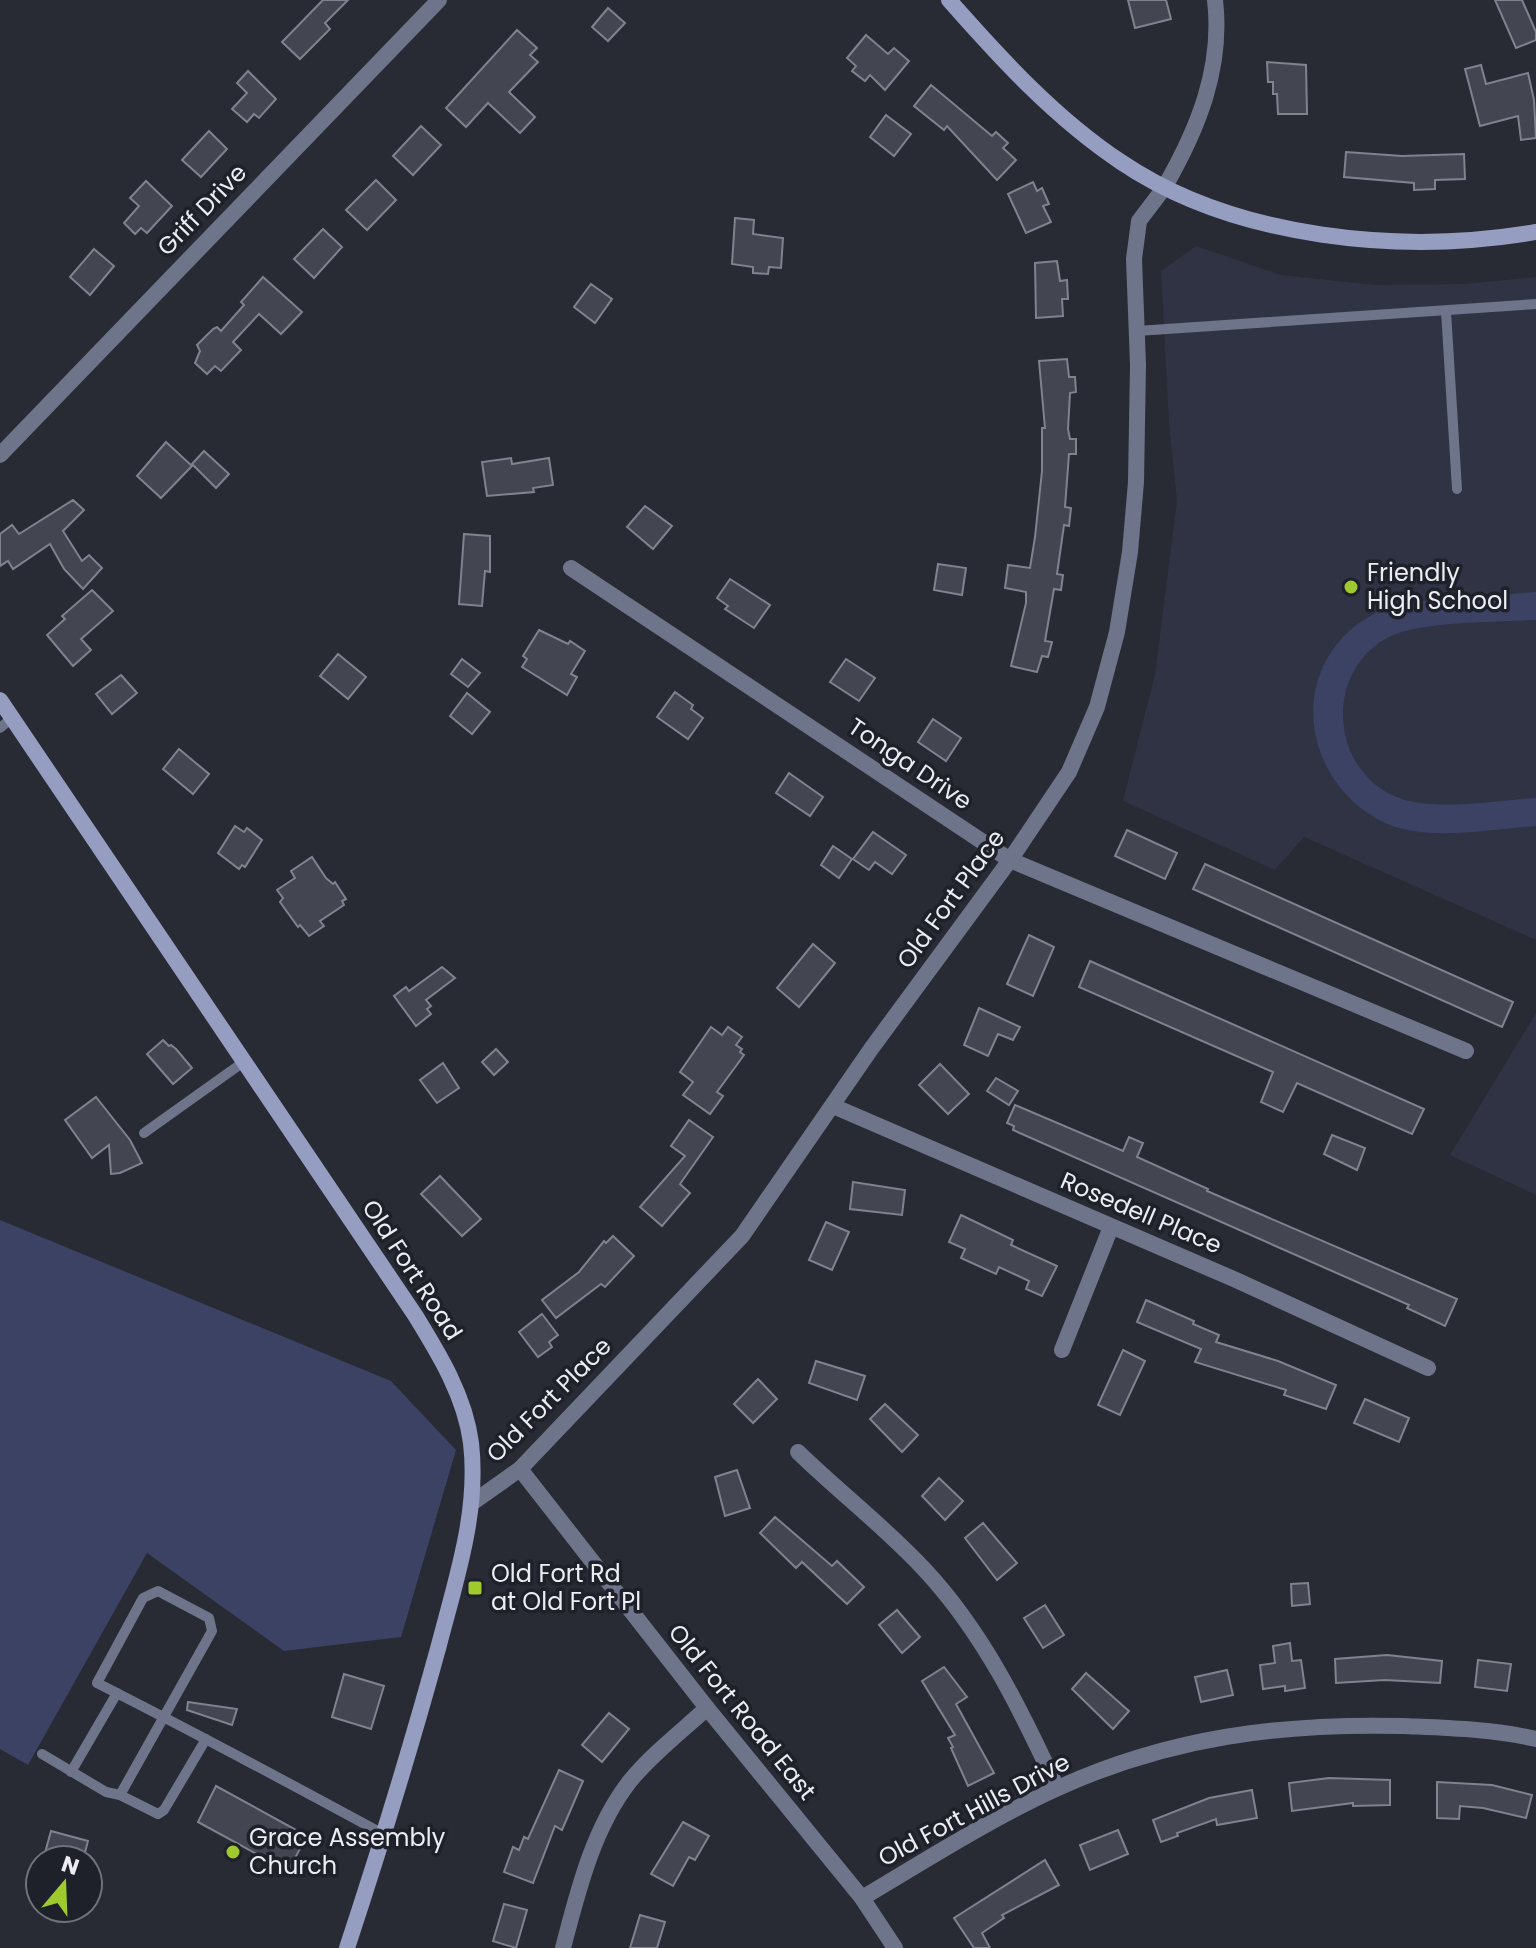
<svg xmlns="http://www.w3.org/2000/svg" width="1536" height="1948" font-family="Poppins,sans-serif">
	<rect width="100%" height="100%" fill="#282a34"/>
	<g fill="#2f3343">
		<path d="M 1196,246 L 1281,275 L 1375,285 L 1465,284 L 1536,277 L 1536,940 L 1304,837 L 1275,870 L 1123,801 L 1155,674 L 1177,501 L 1169,423 L 1161,271 Z"/>
		<path d="M 1536,1013 L 1536,1195 L 1450,1155 Z"/>
	</g>
	<g fill="#3b4264">
		<path d="M 1536,592 L 1536,620 C 1498,622 1423,621 1391,636 C 1321,670 1330,775 1402,799 C 1437,811 1498,800 1536,798 L 1536,826 C 1493,829 1430,841 1390,825 C 1317,795 1286,700 1342,638 C 1358,621 1377,611 1399,603 Z"/>
		<path d="M 0,1220 L 391,1381 L 456,1450 L 401,1637 L 284,1651 L 147,1553 L 28,1765 L 0,1749 Z"/>
	</g>
	<g fill="#434650" stroke="#7f828f" stroke-width="2">
		<path d="M 323,0 L 348,0 L 325,23 L 330,29 L 300,59 L 282,42 Z"/>
		<path d="M 1128,0 L 1166,0 L 1171,19 L 1135,28 Z"/>
		<path d="M 1495,0 L 1522,0 L 1536,32 L 1536,40 L 1516,48 Z"/>
		<path d="M 608,8 L 625,23 L 608,41 L 592,27 Z"/>
		<path d="M 517,30 L 537,48 L 530,55 L 538,62 L 509,92 L 535,117 L 520,133 L 488,103 L 466,127 L 446,108 Z"/>
		<path d="M 866,35 L 888,54 L 894,48 L 909,61 L 885,90 L 870,75 L 865,81 L 852,71 L 856,66 L 847,58 Z"/>
		<path d="M 1267,62 L 1306,65 L 1307,114 L 1278,114 L 1277,94 L 1273,94 L 1273,82 L 1268,82 Z"/>
		<path d="M 1481,65 L 1486,84 L 1528,73 L 1534,100 L 1536,138 L 1521,140 L 1518,116 L 1480,126 L 1465,69 Z"/>
		<path d="M 248,71 L 276,99 L 259,118 L 254,114 L 247,122 L 232,109 L 247,93 L 237,83 Z"/>
		<path d="M 931,85 L 992,136 L 996,132 L 1008,143 L 1003,148 L 1016,160 L 997,180 L 947,126 L 944,130 L 914,106 Z"/>
		<path d="M 886,115 L 911,134 L 894,156 L 870,137 Z"/>
		<path d="M 421,126 L 441,145 L 413,175 L 393,156 Z"/>
		<path d="M 209,131 L 227,149 L 201,177 L 182,160 Z"/>
		<path d="M 1346,152 L 1402,156 L 1464,154 L 1465,179 L 1435,180 L 1435,189 L 1414,190 L 1414,183 L 1344,177 Z"/>
		<path d="M 376,180 L 396,200 L 367,230 L 346,210 Z"/>
		<path d="M 146,181 L 172,206 L 147,233 L 141,228 L 135,234 L 124,223 L 139,206 L 130,198 Z"/>
		<path d="M 1033,182 L 1037,191 L 1042,188 L 1049,204 L 1043,206 L 1051,222 L 1026,233 L 1008,194 Z"/>
		<path d="M 735,218 L 754,220 L 753,234 L 783,238 L 781,268 L 769,267 L 768,274 L 753,273 L 753,267 L 732,264 Z"/>
		<path d="M 323,229 L 342,247 L 314,278 L 294,259 Z"/>
		<path d="M 94,249 L 114,266 L 90,295 L 70,277 Z"/>
		<path d="M 1057,261 L 1060,281 L 1067,280 L 1068,299 L 1062,299 L 1063,316 L 1036,318 L 1035,263 Z"/>
		<path d="M 263,277 L 302,312 L 281,334 L 259,314 L 233,342 L 241,350 L 221,371 L 215,366 L 207,374 L 195,363 L 200,351 L 197,345 L 213,329 L 217,327 L 221,331 L 244,305 L 241,302 Z"/>
		<path d="M 591,284 L 612,299 L 595,323 L 574,307 Z"/>
		<path d="M 1067,359 L 1069,377 L 1075,377 L 1076,392 L 1070,393 L 1068,429 L 1070,439 L 1076,439 L 1076,454 L 1069,454 L 1065,507 L 1071,508 L 1069,526 L 1064,525 L 1057,574 L 1063,575 L 1061,590 L 1054,589 L 1045,641 L 1052,642 L 1048,657 L 1042,656 L 1037,672 L 1011,666 L 1026,603 L 1026,592 L 1005,588 L 1008,565 L 1030,568 L 1035,537 L 1042,471 L 1042,428 L 1045,428 L 1039,361 Z"/>
		<path d="M 166,442 L 192,466 L 161,498 L 137,476 Z"/>
		<path d="M 204,451 L 229,474 L 216,488 L 192,464 Z"/>
		<path d="M 511,458 L 512,464 L 549,458 L 553,485 L 533,488 L 534,492 L 487,496 L 482,462 Z"/>
		<path d="M 73,500 L 84,510 L 63,531 L 82,561 L 89,555 L 102,568 L 83,589 L 64,569 L 50,544 L 13,569 L 8,561 L 0,566 L 0,534 L 12,525 L 19,534 Z"/>
		<path d="M 645,506 L 672,526 L 653,549 L 627,527 Z"/>
		<path d="M 464,534 L 490,536 L 490,572 L 485,571 L 482,606 L 459,604 Z"/>
		<path d="M 938,564 L 966,568 L 962,595 L 934,590 Z"/>
		<path d="M 730,579 L 770,605 L 754,628 L 725,609 L 728,606 L 717,598 Z"/>
		<path d="M 92,590 L 113,611 L 81,639 L 91,650 L 73,666 L 47,635 L 65,619 L 62,616 Z"/>
		<path d="M 539,630 L 568,644 L 570,641 L 585,651 L 571,674 L 577,677 L 567,695 L 522,667 L 527,659 L 523,656 Z"/>
		<path d="M 338,654 L 366,677 L 348,699 L 320,676 Z"/>
		<path d="M 462,659 L 480,673 L 468,687 L 451,674 Z"/>
		<path d="M 846,659 L 875,678 L 859,701 L 830,682 Z"/>
		<path d="M 121,675 L 137,693 L 112,714 L 96,694 Z"/>
		<path d="M 675,692 L 693,705 L 691,709 L 703,718 L 688,739 L 657,717 Z"/>
		<path d="M 467,693 L 490,712 L 472,734 L 450,716 Z"/>
		<path d="M 933,719 L 961,738 L 946,761 L 918,742 Z"/>
		<path d="M 179,749 L 209,774 L 193,794 L 163,769 Z"/>
		<path d="M 789,773 L 823,797 L 810,816 L 776,793 Z"/>
		<path d="M 235,826 L 244,832 L 247,828 L 262,840 L 245,867 L 242,865 L 239,869 L 218,853 Z"/>
		<path d="M 1127,830 L 1177,853 L 1165,879 L 1115,856 Z"/>
		<path d="M 873,832 L 906,855 L 892,874 L 875,862 L 869,870 L 853,859 Z"/>
		<path d="M 833,846 L 852,859 L 839,878 L 821,865 Z"/>
		<path d="M 312,857 L 326,878 L 333,884 L 335,882 L 346,899 L 342,901 L 344,905 L 320,921 L 324,926 L 309,936 L 300,925 L 298,927 L 280,902 L 283,898 L 277,890 L 295,878 L 291,871 Z"/>
		<path d="M 1205,864 L 1513,1002 L 1502,1027 L 1193,889 Z"/>
		<path d="M 1029,935 L 1054,947 L 1033,996 L 1007,984 Z"/>
		<path d="M 813,944 L 835,963 L 799,1007 L 777,988 Z"/>
		<path d="M 1090,961 L 1424,1109 L 1412,1134 L 1297,1083 L 1283,1112 L 1261,1102 L 1273,1072 L 1079,987 Z"/>
		<path d="M 442,967 L 455,978 L 426,1000 L 431,1006 L 427,1009 L 431,1014 L 416,1026 L 394,996 L 406,987 L 409,991 Z"/>
		<path d="M 979,1008 L 1020,1027 L 1013,1040 L 998,1034 L 988,1056 L 964,1045 Z"/>
		<path d="M 711,1027 L 722,1035 L 728,1027 L 742,1037 L 736,1045 L 742,1049 L 740,1052 L 744,1055 L 717,1092 L 723,1096 L 710,1114 L 683,1095 L 693,1082 L 680,1072 Z"/>
		<path d="M 163,1040 L 169,1046 L 171,1045 L 176,1049 L 192,1068 L 173,1084 L 147,1054 Z"/>
		<path d="M 496,1049 L 508,1062 L 494,1075 L 482,1062 Z"/>
		<path d="M 443,1063 L 459,1088 L 437,1103 L 420,1080 Z"/>
		<path d="M 940,1064 L 969,1094 L 948,1114 L 919,1085 Z"/>
		<path d="M 996,1078 L 1018,1091 L 1009,1105 L 987,1091 Z"/>
		<path d="M 96,1097 L 130,1140 L 142,1163 L 120,1173 L 111,1174 L 109,1145 L 92,1158 L 65,1120 Z"/>
		<path d="M 1015,1105 L 1123,1151 L 1129,1137 L 1143,1143 L 1137,1157 L 1208,1189 L 1207,1191 L 1457,1299 L 1445,1326 L 1407,1308 L 1409,1305 L 1013,1130 L 1014,1126 L 1007,1123 Z"/>
		<path d="M 689,1120 L 713,1137 L 680,1184 L 690,1193 L 662,1226 L 640,1207 L 685,1156 L 671,1146 Z"/>
		<path d="M 1332,1135 L 1365,1148 L 1357,1170 L 1324,1154 Z"/>
		<path d="M 440,1176 L 481,1219 L 462,1236 L 421,1194 Z"/>
		<path d="M 853,1182 L 905,1190 L 902,1215 L 850,1209 Z"/>
		<path d="M 961,1215 L 1013,1240 L 1011,1245 L 1057,1266 L 1042,1296 L 1026,1289 L 1029,1281 L 999,1267 L 996,1274 L 961,1258 L 965,1249 L 949,1242 Z"/>
		<path d="M 826,1222 L 849,1232 L 832,1270 L 809,1260 Z"/>
		<path d="M 613,1236 L 634,1256 L 605,1287 L 601,1284 L 556,1318 L 542,1300 L 579,1272 L 604,1241 L 606,1243 Z"/>
		<path d="M 1146,1300 L 1194,1321 L 1193,1324 L 1219,1335 L 1216,1342 L 1278,1361 L 1336,1385 L 1326,1409 L 1284,1395 L 1286,1390 L 1195,1362 L 1201,1349 L 1137,1322 Z"/>
		<path d="M 542,1314 L 558,1335 L 549,1342 L 552,1347 L 538,1357 L 519,1332 Z"/>
		<path d="M 1123,1350 L 1145,1361 L 1120,1415 L 1098,1405 Z"/>
		<path d="M 816,1361 L 865,1376 L 857,1400 L 809,1383 Z"/>
		<path d="M 758,1379 L 777,1399 L 753,1423 L 734,1404 Z"/>
		<path d="M 1365,1399 L 1409,1418 L 1399,1442 L 1354,1423 Z"/>
		<path d="M 885,1404 L 918,1435 L 902,1452 L 870,1419 Z"/>
		<path d="M 737,1470 L 750,1508 L 725,1516 L 715,1477 Z"/>
		<path d="M 939,1478 L 963,1501 L 945,1520 L 922,1496 Z"/>
		<path d="M 775,1517 L 832,1566 L 837,1561 L 864,1587 L 847,1604 L 802,1562 L 796,1568 L 760,1533 Z"/>
		<path d="M 983,1523 L 1017,1563 L 997,1580 L 965,1538 Z"/>
		<path d="M 1308,1583 L 1310,1604 L 1292,1606 L 1291,1584 Z"/>
		<path d="M 1045,1605 L 1064,1635 L 1043,1648 L 1024,1618 Z"/>
		<path d="M 897,1610 L 920,1637 L 902,1653 L 879,1625 Z"/>
		<path d="M 1290,1643 L 1292,1661 L 1301,1660 L 1305,1688 L 1285,1691 L 1285,1686 L 1263,1689 L 1260,1665 L 1275,1663 L 1273,1646 Z"/>
		<path d="M 1387,1655 L 1442,1661 L 1440,1683 L 1385,1680 L 1336,1683 L 1335,1659 Z"/>
		<path d="M 1478,1660 L 1511,1664 L 1507,1691 L 1475,1687 Z"/>
		<path d="M 944,1667 L 967,1697 L 956,1704 L 994,1773 L 968,1786 L 951,1748 L 953,1747 L 948,1738 L 955,1735 L 922,1681 Z"/>
		<path d="M 1227,1670 L 1233,1695 L 1201,1702 L 1195,1677 Z"/>
		<path d="M 1086,1673 L 1129,1711 L 1113,1729 L 1072,1689 Z"/>
		<path d="M 344,1674 L 384,1686 L 371,1729 L 332,1717 Z"/>
		<path d="M 188,1702 L 237,1709 L 232,1725 L 187,1710 Z"/>
		<path d="M 609,1713 L 629,1729 L 602,1762 L 582,1745 Z"/>
		<path d="M 559,1770 L 583,1781 L 562,1830 L 555,1826 L 533,1883 L 504,1872 L 513,1847 L 519,1850 L 524,1837 L 528,1839 Z"/>
		<path d="M 1329,1778 L 1390,1780 L 1390,1805 L 1353,1806 L 1353,1803 L 1292,1811 L 1289,1783 Z"/>
		<path d="M 1437,1782 L 1492,1785 L 1532,1795 L 1526,1818 L 1483,1808 L 1460,1806 L 1459,1819 L 1437,1818 Z"/>
		<path d="M 216,1786 L 307,1836 L 288,1871 L 198,1822 Z"/>
		<path d="M 1252,1790 L 1257,1818 L 1217,1825 L 1216,1819 L 1177,1833 L 1178,1836 L 1161,1842 L 1153,1820 L 1209,1798 Z"/>
		<path d="M 683,1822 L 709,1836 L 695,1860 L 689,1857 L 673,1886 L 651,1874 Z"/>
		<path d="M 1118,1830 L 1128,1854 L 1090,1870 L 1080,1845 Z"/>
		<path d="M 51,1831 L 88,1841 L 83,1860 L 43,1860 Z"/>
		<path d="M 1045,1860 L 1059,1885 L 1002,1915 L 1004,1918 L 982,1933 L 990,1948 L 974,1948 L 954,1918 Z"/>
		<path d="M 504,1904 L 527,1910 L 516,1948 L 493,1941 Z"/>
		<path d="M 640,1915 L 665,1922 L 657,1948 L 630,1948 Z"/>
	</g>
	<g fill="none" stroke-linecap="round" stroke-linejoin="round">
		<g stroke="#6e7489" stroke-width="10">
			<path d="M 1446,311 L 1457,489"/>
			<path d="M 1137,331 L 1536,304"/>
			<path d="M 0,728 L 12,718"/>
			<path d="M 144,1133 L 245,1061"/>
			<path d="M 42,1754 L 106,1792 L 120,1795 L 212,1631 L 209,1618 L 158,1591 L 143,1598 L 97,1683 C 194,1732 289,1783 385,1835"/>
			<path d="M 71,1772 L 117,1693"/>
			<path d="M 120,1795 L 158,1814 L 164,1810 L 206,1739"/>
		</g>
		<g stroke="#6e7489" stroke-width="16">
			<path d="M 1164,188 C 1198,129 1223,68 1215,0"/>
			<path d="M 0,455 L 439,0"/>
			<path d="M 571,568 L 1010,860 L 1466,1051"/>
			<path d="M 833,1106 L 1236,1280 L 1428,1368"/>
			<path d="M 1062,1350 L 1111,1227"/>
			<path d="M 798,1452 C 839,1492 885,1527 924,1569 C 983,1632 1021,1710 1057,1788"/>
			<path d="M 520,1469 L 707,1708 L 862,1898 L 895,1948"/>
			<path d="M 862,1898 C 926,1860 990,1819 1058,1788 C 1170,1737 1281,1723 1403,1726 C 1447,1728 1492,1729 1536,1739"/>
			<path d="M 563,1948 C 578,1891 593,1828 630,1781 C 652,1754 682,1731 707,1708"/>
		</g>
		<path stroke="#6e7489" stroke-width="16" d="M 472,1503 L 520,1469 L 742,1236 L 871,1049 L 1010,860 L 1069,772 L 1097,707 L 1117,632 L 1130,552 L 1136,482 L 1138,365 L 1134,259 L 1139,221 L 1164,188"/>
		<g stroke="#959dc0" stroke-width="16">
			<path d="M 949,0 C 1001,59 1055,118 1121,162 C 1235,239 1402,255 1536,232"/>
			<path d="M 0,700 L 415,1315 C 439,1354 465,1396 471,1443 C 479,1512 456,1579 439,1645 C 411,1747 380,1848 347,1948"/>
		</g>
	</g>
	<g fill="#9eca2e" stroke="#1e202a" stroke-width="3">
		<circle cx="1351" cy="587" r="8"/>
		<rect x="467" y="1580" width="16" height="16" rx="4"/>
		<circle cx="233" cy="1852" r="8"/>
	</g>
	<g text-anchor="middle" stroke-width="7" stroke-linejoin="round" paint-order="stroke">
		<g font-size="24" fill="#ebedf3" stroke="#1e202a">
			<text transform="translate(202 210) rotate(-46)" y="8">Griff Drive</text>
			<text transform="translate(910 764) rotate(34)" y="8">Tonga Drive</text>
			<text transform="translate(951 899) rotate(-54)" y="8">Old Fort Place</text>
			<text transform="translate(1141 1213) rotate(23)" y="8">Rosedell Place</text>
			<text transform="translate(412 1270) rotate(57)" y="8">Old Fort Road</text>
			<text transform="translate(549 1400) rotate(-45)" y="8">Old Fort Place</text>
			<text transform="translate(742 1712) rotate(51)" y="8">Old Fort Road East</text>
			<text transform="translate(974 1810) rotate(-28)" y="8">Old Fort Hills Drive</text>
		</g>
		<g font-size="24" fill="#ebedf3" stroke="#1e202a" text-anchor="start">
			<text x="1367" y="581">Friendly<tspan x="1367" dy="28">High School</tspan></text>
			<text x="491" y="1582">Old Fort Rd<tspan x="491" dy="28">at Old Fort Pl</tspan></text>
			<text x="249" y="1846">Grace Assembly<tspan x="249" dy="28">Church</tspan></text>
		</g>
	</g>
	<g transform="translate(64 1884) rotate(19)"><circle r="38" fill="#1e202a" stroke="#70727a" stroke-width="2"/>
	<path d="M0-6L14 30L0 20L-14 30Z" fill="#9eca2e"/>
	<text y="-12" font-size="22" font-weight="bold" text-anchor="middle" fill="#ebedf3">N</text>
	</g>
</svg>
